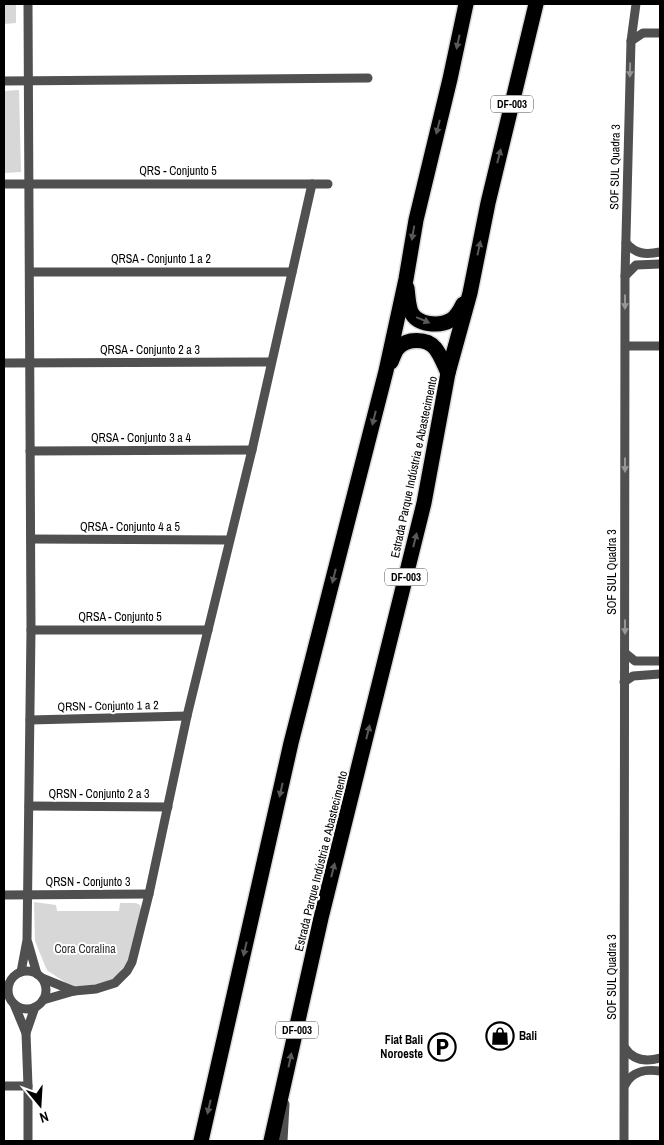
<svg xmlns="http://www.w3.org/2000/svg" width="664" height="1145" font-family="'Archivo Narrow',sans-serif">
	<rect width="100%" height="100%" fill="#fff"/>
	<g fill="#d7d7d7">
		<path d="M 4,4 L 16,4 L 16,23 L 4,24 Z"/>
		<path d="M 19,90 L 21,172 L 4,173 L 4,91 Z"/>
		<path d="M 34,902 L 56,905 L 57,911 L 119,911 L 120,903 L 136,903 L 140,905 L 141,910 L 131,956 L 118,975 L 109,982 L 97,985 L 81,987 L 71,986 L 48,971 L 46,968 L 35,941 Z"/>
	</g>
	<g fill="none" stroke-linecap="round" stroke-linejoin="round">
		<g stroke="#dbdbdb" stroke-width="18">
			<g id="highway">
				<path d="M 407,288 C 408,295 408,304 411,312 C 417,325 439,327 451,320 C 456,317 460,310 463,304"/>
				<path d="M 391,362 C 393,358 395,351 398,348 C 407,338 427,338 435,348 C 441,355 444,365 448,373"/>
				<path d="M 201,1141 L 291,743 L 386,371 L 406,279 L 416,220 L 450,79 L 466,4"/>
				<path d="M 271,1141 L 321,918 L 424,503 L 448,373 L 470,293 L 488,203 L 536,4"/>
			</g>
		</g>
		<g stroke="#505050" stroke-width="9">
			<path d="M 631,41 L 643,33 L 660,33"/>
			<path d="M 4,81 L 368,78"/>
			<path d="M 4,184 L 328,184"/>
			<path d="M 626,243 C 636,254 645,255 660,252"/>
			<path d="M 30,272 L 292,272"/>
			<path d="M 625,276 L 636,265 L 660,264"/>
			<path d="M 626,346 L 660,346"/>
			<path d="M 4,363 L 271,362"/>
			<path d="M 30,451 L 252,450"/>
			<path d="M 31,539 L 229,540"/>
			<path d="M 31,630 L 208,630"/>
			<path d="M 625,653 L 635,661 L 660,661"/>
			<path d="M 624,682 L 633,676 L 660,674"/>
			<path d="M 30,720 L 187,716"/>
			<path d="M 29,806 L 168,807"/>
			<path d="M 4,895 L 149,894"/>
			<path d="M 28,943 L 37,974"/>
			<circle cx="27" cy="990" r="19"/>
			<path d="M 21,972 L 27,940 L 31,630 L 28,4"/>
			<path d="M 42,978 L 74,991"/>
			<path d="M 43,1000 L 74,991 L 96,989 L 115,983 L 127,971 L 132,962 L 149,894 L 187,716 L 252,450 L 312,184"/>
			<path d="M 14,1004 L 26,1033 L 35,1007"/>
			<path d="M 26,1033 L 28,1086 L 28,1141"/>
			<path d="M 625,1048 C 633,1060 646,1062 660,1058"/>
			<path d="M 625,1085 C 632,1071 645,1069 660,1071"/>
			<path d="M 4,1086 L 28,1086"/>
			<path d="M 283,1141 L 285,1104"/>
			<path d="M 624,1141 L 625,276 L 631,41 L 636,4"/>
		</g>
		<use href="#highway" stroke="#000" stroke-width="15"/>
	</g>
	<defs><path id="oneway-solid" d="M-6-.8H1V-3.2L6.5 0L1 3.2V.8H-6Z" transform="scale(1.25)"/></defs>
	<g fill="#595959">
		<use href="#oneway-solid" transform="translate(458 42) rotate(102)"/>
		<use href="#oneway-solid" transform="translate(438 127) rotate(104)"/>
		<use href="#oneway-solid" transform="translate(499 156) rotate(-76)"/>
		<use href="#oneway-solid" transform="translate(413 233) rotate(100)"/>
		<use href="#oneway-solid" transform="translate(479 248) rotate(-78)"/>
		<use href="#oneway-solid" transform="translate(423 320) rotate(23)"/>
		<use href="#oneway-solid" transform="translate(374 418) rotate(104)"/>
		<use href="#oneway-solid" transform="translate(415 540) rotate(-76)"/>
		<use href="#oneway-solid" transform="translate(334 576) rotate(104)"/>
		<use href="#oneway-solid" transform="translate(368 732) rotate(-76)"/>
		<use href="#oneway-solid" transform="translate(281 790) rotate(103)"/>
		<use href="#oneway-solid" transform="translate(333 870) rotate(-76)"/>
		<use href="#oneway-solid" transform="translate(245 949) rotate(103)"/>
		<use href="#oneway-solid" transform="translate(290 1060) rotate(-78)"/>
		<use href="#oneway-solid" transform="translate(209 1107) rotate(103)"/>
	</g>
	<g fill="#969696">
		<use href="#oneway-solid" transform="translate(630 70) rotate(91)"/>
		<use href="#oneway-solid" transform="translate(625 302) rotate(90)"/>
		<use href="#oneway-solid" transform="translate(625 465) rotate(90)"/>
		<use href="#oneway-solid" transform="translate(625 627) rotate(90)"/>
	</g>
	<defs>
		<g id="shop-ring" transform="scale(1.4375)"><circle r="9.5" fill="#fff" stroke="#000" stroke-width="1.5"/><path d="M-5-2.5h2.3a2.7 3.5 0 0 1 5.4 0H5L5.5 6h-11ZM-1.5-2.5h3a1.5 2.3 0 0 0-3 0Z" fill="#000"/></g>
		<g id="parking-ring" transform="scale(1.4375)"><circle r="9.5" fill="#fff" stroke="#000" stroke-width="1.5"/><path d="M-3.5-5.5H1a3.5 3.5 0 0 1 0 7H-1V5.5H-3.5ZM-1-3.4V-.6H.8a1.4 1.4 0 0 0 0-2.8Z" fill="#000"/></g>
	</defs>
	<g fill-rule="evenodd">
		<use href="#shop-ring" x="500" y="1036"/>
		<use href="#parking-ring" x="442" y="1047"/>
	</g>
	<g text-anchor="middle" stroke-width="4" stroke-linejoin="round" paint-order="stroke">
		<g fill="#fff" stroke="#4c4c4c" stroke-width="1">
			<rect x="491" y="95.5" width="42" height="17" rx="4"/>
			<rect x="385" y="568.5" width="42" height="17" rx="4"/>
			<rect x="276" y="1021.5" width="42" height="17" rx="4"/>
		</g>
		<g font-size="11" font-weight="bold" fill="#000">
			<text x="512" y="108">DF-003</text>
			<text x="406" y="581">DF-003</text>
			<text x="297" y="1034">DF-003</text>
		</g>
		<g font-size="12" fill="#000" stroke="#fff">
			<text transform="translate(615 167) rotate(-89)" y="4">SOF SUL Quadra 3</text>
			<text x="178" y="175">QRS - Conjunto 5</text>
			<text x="161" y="263">QRSA - Conjunto 1 a 2</text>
			<text x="150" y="354">QRSA - Conjunto 2 a 3</text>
			<text x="141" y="442">QRSA - Conjunto 3 a 4</text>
			<text transform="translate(414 467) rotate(-78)" y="4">Estrada Parque Indústria e Abastecimento</text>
			<text x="130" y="531">QRSA - Conjunto 4 a 5</text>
			<text transform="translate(612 572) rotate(-90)" y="4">SOF SUL Quadra 3</text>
			<text x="120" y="621">QRSA - Conjunto 5</text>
			<text transform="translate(108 706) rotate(-1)" y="4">QRSN - Conjunto 1 a 2</text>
			<text x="99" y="798">QRSN - Conjunto 2 a 3</text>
			<text transform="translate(321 861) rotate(-76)" y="4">Estrada Parque Indústria e Abastecimento</text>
			<text x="88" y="886">QRSN - Conjunto 3</text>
			<text transform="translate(612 977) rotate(-90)" y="4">SOF SUL Quadra 3</text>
		</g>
		<g font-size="12" fill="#2e2e2e" stroke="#fff">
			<text x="85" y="953">Cora Coralina</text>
		</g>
		<g font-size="12" font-weight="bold" fill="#000" stroke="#fff" text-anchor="start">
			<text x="519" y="1040">Bali</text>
			<text x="423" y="1044" text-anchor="end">Fiat Bali<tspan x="423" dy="14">Noroeste</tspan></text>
		</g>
	</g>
	<rect width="664" height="1145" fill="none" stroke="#000000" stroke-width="10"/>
	<g transform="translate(40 1105) rotate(162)" stroke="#ffffff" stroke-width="4" paint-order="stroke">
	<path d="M0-4L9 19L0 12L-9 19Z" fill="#000000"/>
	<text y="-8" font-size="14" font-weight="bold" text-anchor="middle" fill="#000000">N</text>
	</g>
</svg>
